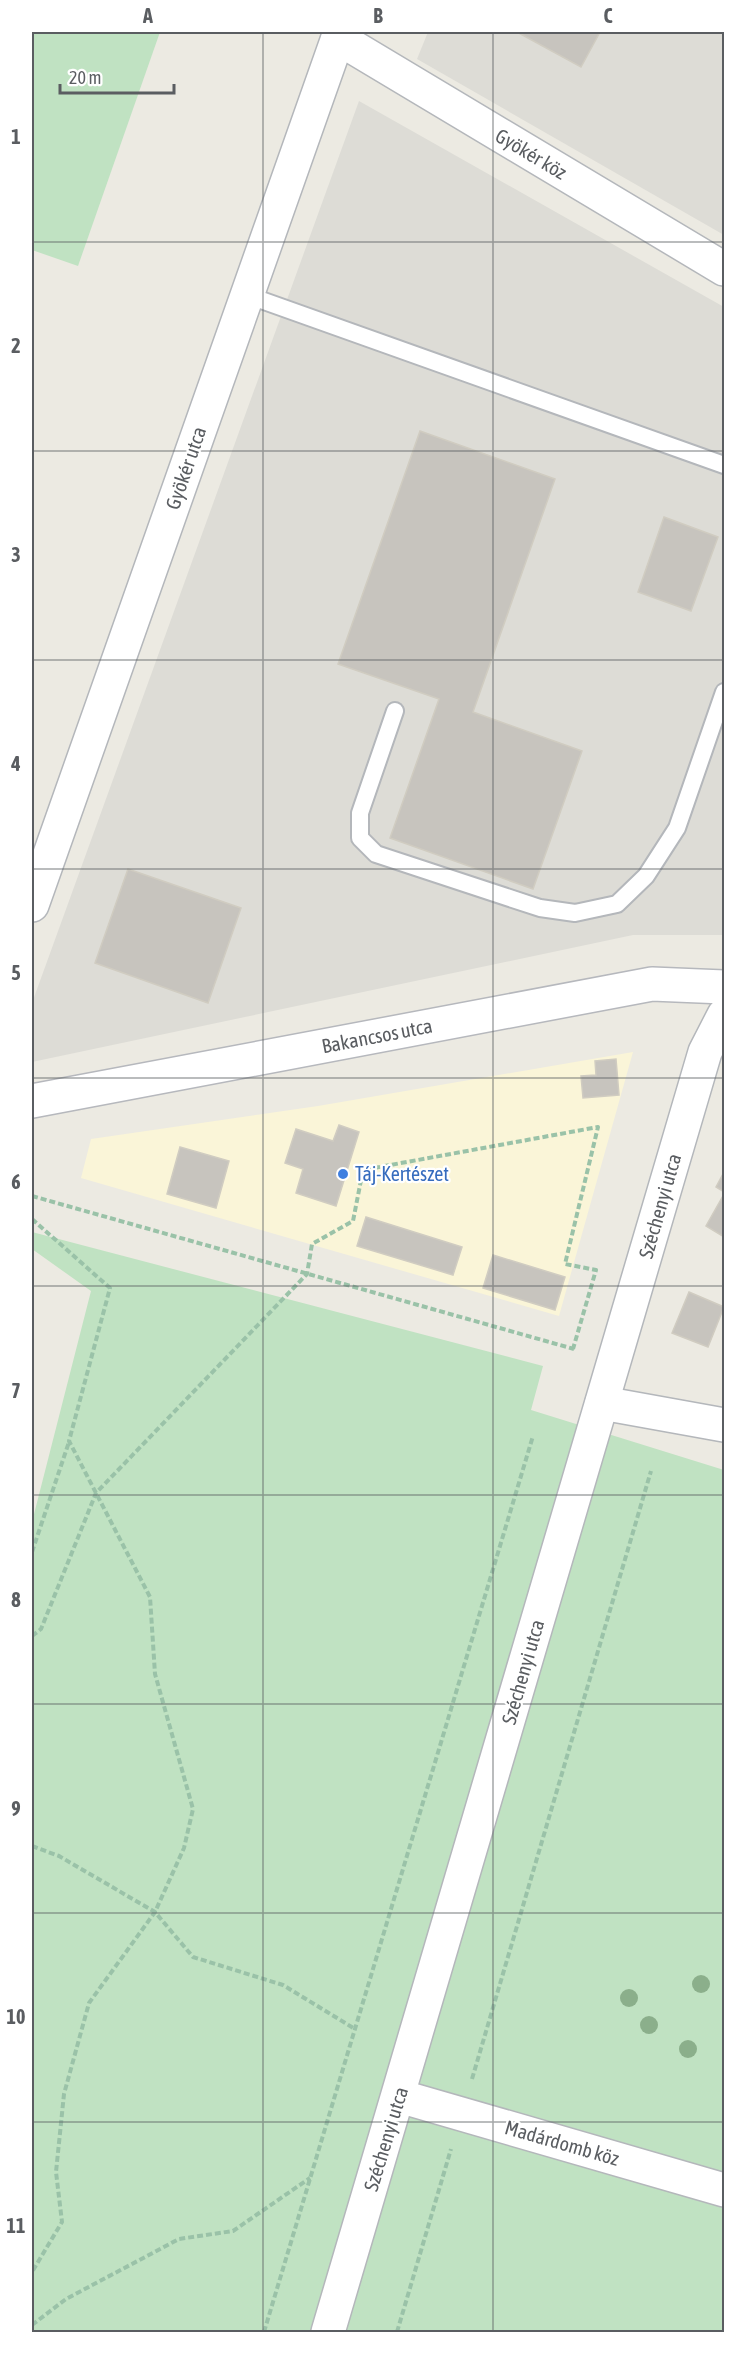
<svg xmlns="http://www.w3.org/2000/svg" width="756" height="2364" font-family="'Asap Condensed',sans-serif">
	<rect width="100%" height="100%" fill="#eceae2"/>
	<path fill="#faf5d8" d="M 633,1052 L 559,1316 L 81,1178 L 91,1139 L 318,1106 Z"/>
	<g fill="#dddcd6">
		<path d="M 428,32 L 724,32 L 724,235 L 417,59 Z"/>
		<path d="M 359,101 L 724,307 L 724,935 L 633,935 L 32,1062 L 32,1003 Z"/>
	</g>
	<g fill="#c0e2c2">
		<path d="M 32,32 L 160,32 L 78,266 L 32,250 Z"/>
		<path d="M 32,1232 L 543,1366 L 531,1410 L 724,1470 L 724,2332 L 32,2332 L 32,1522 L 91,1291 L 32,1249 Z"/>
	</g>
	<g fill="#c7c4be" stroke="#d0ccc1" stroke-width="1.5">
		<path d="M 517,32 L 600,32 L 581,67 Z"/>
		<path d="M 420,431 L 555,479 L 473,712 L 582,751 L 533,889 L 390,838 L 439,699 L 338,664 Z"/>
		<path d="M 664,517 L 718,537 L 691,611 L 638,592 Z"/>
		<path d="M 128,869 L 241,908 L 208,1003 L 95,963 Z"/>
		<path d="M 616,1059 L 619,1095 L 583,1098 L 581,1076 L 596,1075 L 595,1061 Z"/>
		<path d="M 339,1125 L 359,1132 L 336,1206 L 296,1193 L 303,1169 L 285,1163 L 296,1129 L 333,1141 Z"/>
		<path d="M 180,1147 L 229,1161 L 216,1208 L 167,1194 Z"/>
		<path d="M 724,1172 L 724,1192 L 716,1187 Z"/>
		<path d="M 724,1194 L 724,1237 L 706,1226 Z"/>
		<path d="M 366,1217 L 462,1247 L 453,1275 L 357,1246 Z"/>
		<path d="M 493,1255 L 565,1277 L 555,1310 L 483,1288 Z"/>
		<path d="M 689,1292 L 724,1307 L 708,1347 L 672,1333 Z"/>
	</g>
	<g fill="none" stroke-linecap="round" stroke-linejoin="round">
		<g stroke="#b4b7bb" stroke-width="20">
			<g id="lane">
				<path d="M 247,295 L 724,465"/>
				<path d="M 395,711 L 360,813 L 360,838 L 376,854 L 540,908 L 575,913 L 617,904 L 646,876 L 677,828 L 724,692"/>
			</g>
		</g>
		<g stroke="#b4b7bb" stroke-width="36">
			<g id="street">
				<path d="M 338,38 L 724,269"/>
				<path d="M 32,905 L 340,32"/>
				<path d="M 602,1403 L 724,1425"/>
				<path d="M 399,2096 L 724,2190"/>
				<path d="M 328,2332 L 705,1052 L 724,1015"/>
			</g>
		</g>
		<g stroke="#b6b8bd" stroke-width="36">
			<path id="secondary" d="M 32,1101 L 652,984 L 724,987"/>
		</g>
		<g stroke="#9ac2a8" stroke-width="4" stroke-dasharray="6 3" stroke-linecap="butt">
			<path d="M 32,1196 L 574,1349"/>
			<path d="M 32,1219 L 110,1288 L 69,1441 L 150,1597 L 155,1674 L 193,1809 L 184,1848 L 155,1912 L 89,2003 L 64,2094 L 56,2172 L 62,2222 L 32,2272"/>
			<path d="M 32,1552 L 69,1442"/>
			<path d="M 32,1636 L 41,1629 L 96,1493 L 307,1274 L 312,1244 L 353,1221 L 363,1170 L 598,1127 L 565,1264 L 596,1270 L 573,1349"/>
			<path d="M 32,1846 L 59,1856 L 155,1912 L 193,1957 L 283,1985 L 355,2029"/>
			<path d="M 472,2079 L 651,1471"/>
			<path d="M 32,2325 L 66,2299 L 179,2239 L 233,2231 L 310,2178"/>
			<path d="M 264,2332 L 533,1436"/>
			<path d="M 397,2332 L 451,2149"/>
		</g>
		<use href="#lane" stroke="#fff" stroke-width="16"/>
		<use href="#street" stroke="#fff" stroke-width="33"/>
		<use href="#secondary" stroke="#fff" stroke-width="33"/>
	</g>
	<g fill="#8baf8b">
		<circle cx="701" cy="1984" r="9"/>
		<circle cx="629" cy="1998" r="9"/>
		<circle cx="649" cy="2025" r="9"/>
		<circle cx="688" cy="2049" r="9"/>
	</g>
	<path fill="none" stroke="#5a5d61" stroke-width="1.5" stroke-opacity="0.55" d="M 263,32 L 263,2332M 493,32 L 493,2332M 32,242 L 724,242M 32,451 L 724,451M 32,660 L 724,660M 32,869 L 724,869M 32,1078 L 724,1078M 32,1286 L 724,1286M 32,1495 L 724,1495M 32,1704 L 724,1704M 32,1913 L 724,1913M 32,2122 L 724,2122"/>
	<circle fill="#3f7fe0" stroke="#fff" stroke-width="2" cx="343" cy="1174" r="6"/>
	<g text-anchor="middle" stroke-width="4.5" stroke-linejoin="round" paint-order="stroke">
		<g font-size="20" fill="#5a5d61" stroke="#fff">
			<text transform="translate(531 154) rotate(31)" y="7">Gyökér köz</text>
			<text transform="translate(186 468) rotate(-71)" y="7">Gyökér utca</text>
			<text transform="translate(377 1036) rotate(-11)" y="7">Bakancsos utca</text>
			<text transform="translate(660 1206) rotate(-74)" y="7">Széchenyi utca</text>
			<text transform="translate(523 1672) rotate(-74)" y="7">Széchenyi utca</text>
			<text transform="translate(386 2139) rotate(-73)" y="7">Széchenyi utca</text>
			<text transform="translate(562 2143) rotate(16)" y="7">Madárdomb köz</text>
		</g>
		<g font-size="20" fill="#366cbe" stroke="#fff" text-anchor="start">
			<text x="355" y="1181">Táj-Kertészet</text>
		</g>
	</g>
	<rect width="756" height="2364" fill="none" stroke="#ffffff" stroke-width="66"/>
	<path d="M60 84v9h114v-9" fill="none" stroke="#5a5d61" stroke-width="3"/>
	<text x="69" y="84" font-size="18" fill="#5a5d61" stroke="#ffffff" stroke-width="4.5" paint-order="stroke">20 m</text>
	<rect x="33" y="33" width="690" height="2298" fill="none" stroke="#5a5d61" stroke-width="2"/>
	<g font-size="20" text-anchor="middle" font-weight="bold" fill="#5a5d61">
		<text x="148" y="23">A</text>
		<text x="378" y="23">B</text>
		<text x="608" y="23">C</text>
		<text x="16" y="144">1</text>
		<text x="16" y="353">2</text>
		<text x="16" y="562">3</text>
		<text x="16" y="771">4</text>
		<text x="16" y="980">5</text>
		<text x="16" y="1189">6</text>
		<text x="16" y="1398">7</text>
		<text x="16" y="1607">8</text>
		<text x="16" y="1816">9</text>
		<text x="16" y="2024">10</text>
		<text x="16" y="2233">11</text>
	</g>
</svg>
